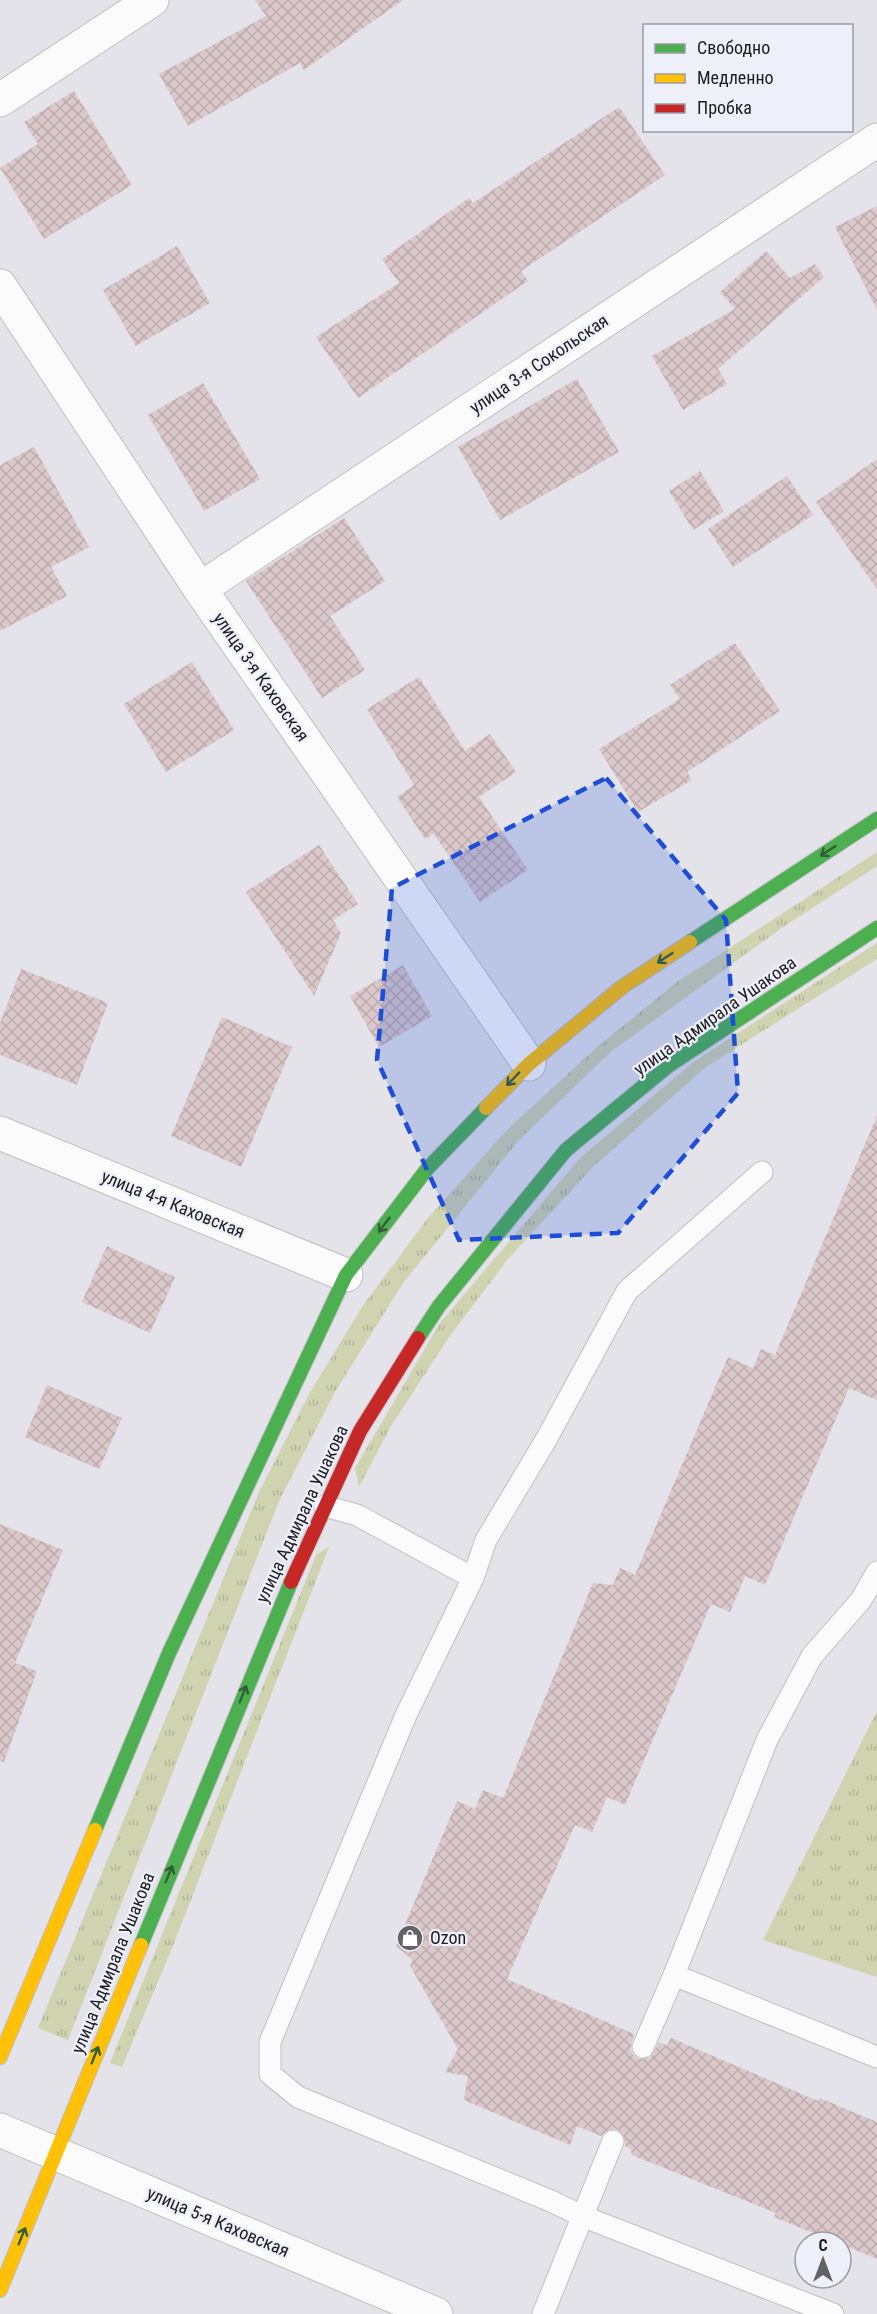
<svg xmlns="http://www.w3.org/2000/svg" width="877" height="2314" font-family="'Roboto Condensed',sans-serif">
	<defs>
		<pattern id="grass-tufts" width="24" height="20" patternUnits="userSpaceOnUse" patternTransform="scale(1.5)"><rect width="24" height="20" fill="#d0d3b0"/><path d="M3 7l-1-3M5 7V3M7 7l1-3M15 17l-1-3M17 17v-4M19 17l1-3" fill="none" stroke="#b2b597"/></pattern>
		<pattern id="building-cross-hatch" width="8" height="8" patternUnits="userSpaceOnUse" patternTransform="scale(1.5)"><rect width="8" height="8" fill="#dbc8cb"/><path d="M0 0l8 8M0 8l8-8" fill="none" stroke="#bcabae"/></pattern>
	</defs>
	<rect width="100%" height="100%" fill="#e3e3e9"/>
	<g fill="url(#grass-tufts)">
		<path d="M 877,852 L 877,866 L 783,927 L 612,1051 L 520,1139 L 403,1283 L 335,1392 L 279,1501 L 68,2040 L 38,2028 L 259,1492 L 309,1394 L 364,1304 L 428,1218 L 507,1130 L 596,1048 L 677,982 Z"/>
		<path d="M 877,943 L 877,959 L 706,1067 L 593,1167 L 508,1259 L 449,1337 L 391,1426 L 359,1487 L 355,1468 L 440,1323 L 580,1158 L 692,1063 Z"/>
		<path d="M 329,1547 L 172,1948 L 122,2067 L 110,2063 L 316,1555 Z"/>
		<path d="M 877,1711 L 877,1977 L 763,1940 Z"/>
	</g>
	<g fill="url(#building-cross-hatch)">
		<path d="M 255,0 L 403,0 L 304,70 L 300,63 L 188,126 L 159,74 L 266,16 Z"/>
		<path d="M 74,91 L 132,185 L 44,239 L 0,168 L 38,144 L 24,122 Z"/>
		<path d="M 619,107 L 665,175 L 521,271 L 528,281 L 358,398 L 316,337 L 399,283 L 382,259 L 469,198 L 473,203 Z"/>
		<path d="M 877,206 L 877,310 L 835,227 Z"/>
		<path d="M 177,246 L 210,303 L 136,346 L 103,290 Z"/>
		<path d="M 766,251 L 790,278 L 815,264 L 824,277 L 718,369 L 727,384 L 683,410 L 652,356 L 735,309 L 720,292 Z"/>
		<path d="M 577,379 L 619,452 L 500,520 L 458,447 Z"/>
		<path d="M 203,383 L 260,479 L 204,511 L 148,415 Z"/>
		<path d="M 34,447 L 89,547 L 51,567 L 67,596 L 0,631 L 0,465 Z"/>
		<path d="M 877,459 L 877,589 L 816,502 Z"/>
		<path d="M 700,471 L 724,511 L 693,530 L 669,491 Z"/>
		<path d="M 787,476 L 813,515 L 733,567 L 708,529 Z"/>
		<path d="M 344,518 L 385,581 L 330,616 L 365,670 L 322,698 L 246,581 Z"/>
		<path d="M 735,643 L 780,711 L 687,772 L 692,780 L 638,812 L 599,749 L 680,699 L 670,685 Z"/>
		<path d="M 192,662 L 234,730 L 166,772 L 124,704 Z"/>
		<path d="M 419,677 L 465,751 L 490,734 L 516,772 L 479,797 L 528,870 L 480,902 L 434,834 L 425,839 L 397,797 L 414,785 L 367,709 Z"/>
		<path d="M 319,845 L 358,904 L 333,920 L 341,933 L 314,996 L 246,892 Z"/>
		<path d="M 403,965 L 432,1016 L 379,1047 L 350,996 Z"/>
		<path d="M 21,969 L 108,1003 L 77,1085 L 0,1055 L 0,1023 Z"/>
		<path d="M 222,1017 L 292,1047 L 241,1167 L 171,1136 Z"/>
		<path d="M 877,1116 L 877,1400 L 849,1388 L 765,1585 L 745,1576 L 730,1612 L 711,1604 L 625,1805 L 607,1797 L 592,1832 L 575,1825 L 507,1979 L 634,2034 L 630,2049 L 633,2055 L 639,2059 L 650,2058 L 659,2042 L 667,2046 L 671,2038 L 818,2101 L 820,2098 L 877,2122 L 877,2259 L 841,2244 L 841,2242 L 835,2242 L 774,2217 L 776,2213 L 632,2155 L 630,2148 L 625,2146 L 623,2134 L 617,2129 L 606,2131 L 601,2136 L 577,2126 L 570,2145 L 464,2100 L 468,2076 L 445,2072 L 458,2049 L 410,1966 L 413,1960 L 396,1946 L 457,1801 L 475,1809 L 483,1790 L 503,1798 L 593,1583 L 613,1585 L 620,1568 L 635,1575 L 728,1357 L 753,1368 L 761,1349 L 775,1355 Z"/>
		<path d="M 107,1246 L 175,1277 L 150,1333 L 82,1302 Z"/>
		<path d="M 47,1385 L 122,1418 L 99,1469 L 25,1437 Z"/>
		<path d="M 0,1524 L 63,1550 L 15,1663 L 37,1671 L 4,1762 L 0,1761 Z"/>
	</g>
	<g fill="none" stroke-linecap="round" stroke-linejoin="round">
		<g stroke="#bfbfc4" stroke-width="23">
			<g id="lane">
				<path d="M 762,1172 L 627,1291 L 547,1438 L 486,1540 L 473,1578 L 406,1715 L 270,2042 L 270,2074 L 298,2097 L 551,2201 L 582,2216 L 833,2314"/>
				<path d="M 325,1506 L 357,1515 L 473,1578"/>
				<path d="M 674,1975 L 877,2057"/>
				<path d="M 643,2047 L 674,1975 L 767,1740 L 812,1656 L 861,1600 L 877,1572"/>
				<path d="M 543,2314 L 613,2141"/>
			</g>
		</g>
		<g stroke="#bfbfc4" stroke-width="35">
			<g id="street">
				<path d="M 0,100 L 152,0"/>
				<path d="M 0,286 L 200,589 L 529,1064"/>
				<path d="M 200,589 L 877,140"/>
				<path d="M 0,1133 L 346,1275"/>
				<path d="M 0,2130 L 436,2314"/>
			</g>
		</g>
		<g stroke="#bfbfc2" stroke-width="16">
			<g id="fast">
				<path d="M 690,942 L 877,819"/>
				<path d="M 418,1338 L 439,1306 L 566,1150 L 668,1066 L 877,928"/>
				<path d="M 95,1830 L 169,1653 L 346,1275 L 427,1169 L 486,1108"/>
				<path d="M 141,1945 L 291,1582"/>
			</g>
		</g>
		<g stroke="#bfbfc2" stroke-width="16">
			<g id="slow">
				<path d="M 486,1108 L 529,1064 L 622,987 L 690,942"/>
				<path d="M 0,2057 L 95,1830"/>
				<path d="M 0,2290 L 141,1945"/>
			</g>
		</g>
		<g stroke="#bfbfc2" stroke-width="16">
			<path id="jam" d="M 291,1582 L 360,1431 L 418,1338"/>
		</g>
		<use href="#lane" stroke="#fbfbfc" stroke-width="21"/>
		<use href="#street" stroke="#fbfbfc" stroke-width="33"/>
		<use href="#fast" stroke="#4caf50" stroke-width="14"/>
		<use href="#slow" stroke="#ffc107" stroke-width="14"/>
		<use href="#jam" stroke="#c62828" stroke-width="14"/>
	</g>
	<defs><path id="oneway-shaft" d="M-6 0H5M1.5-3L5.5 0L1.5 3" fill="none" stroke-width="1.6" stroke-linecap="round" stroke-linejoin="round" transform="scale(1.5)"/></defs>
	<g stroke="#325f36">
		<use href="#oneway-shaft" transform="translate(828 851) rotate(147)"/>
		<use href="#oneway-shaft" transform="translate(665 958) rotate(147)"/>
		<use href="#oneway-shaft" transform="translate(513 1079) rotate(134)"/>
		<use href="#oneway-shaft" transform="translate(384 1225) rotate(127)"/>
		<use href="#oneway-shaft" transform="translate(243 1694) rotate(-68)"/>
		<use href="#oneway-shaft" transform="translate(169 1874) rotate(-68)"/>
		<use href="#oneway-shaft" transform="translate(95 2055) rotate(-68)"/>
		<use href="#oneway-shaft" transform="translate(22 2236) rotate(-68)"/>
	</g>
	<path fill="#1d4ed8" fill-opacity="0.2" stroke="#1d4ed8" stroke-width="4.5" stroke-dasharray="12 8" stroke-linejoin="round" d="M 606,778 L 726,920 L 738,1093 L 618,1233 L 459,1240 L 377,1060 L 392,888 Z"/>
	<defs>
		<g id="shop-disc" transform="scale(1.35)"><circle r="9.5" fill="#626267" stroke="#edeff9"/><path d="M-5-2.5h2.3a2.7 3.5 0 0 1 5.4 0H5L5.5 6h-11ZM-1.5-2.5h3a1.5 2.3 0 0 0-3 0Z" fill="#fff"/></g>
	</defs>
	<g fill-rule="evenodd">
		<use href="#shop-disc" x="410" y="1938"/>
	</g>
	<g text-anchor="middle" stroke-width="4.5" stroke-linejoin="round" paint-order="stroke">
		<g font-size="18" fill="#1d1d21" stroke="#edeff9">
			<text transform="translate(539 364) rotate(-34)" y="6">улица 3-я Сокольская</text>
			<text transform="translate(261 677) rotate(55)" y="6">улица 3-я Каховская</text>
			<text transform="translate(715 1016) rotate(-35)" y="6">улица Адмирала Ушакова</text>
			<text transform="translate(173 1204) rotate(22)" y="6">улица 4-я Каховская</text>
			<text transform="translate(302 1514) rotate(-65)" y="6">улица Адмирала Ушакова</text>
			<text transform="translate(113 1963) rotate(-68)" y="6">улица Адмирала Ушакова</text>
			<text transform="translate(218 2222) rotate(23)" y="6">улица 5-я Каховская</text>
		</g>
		<g font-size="18" fill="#1d1d21" stroke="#edeff9" text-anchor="start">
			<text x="430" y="1944">Ozon</text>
		</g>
	</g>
	<rect x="643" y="24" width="210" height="108" fill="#edeff9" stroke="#9a9ba3" stroke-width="1.5"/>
	<rect x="655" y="44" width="30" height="9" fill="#4caf50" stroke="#9a9ba3" stroke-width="1.5"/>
	<text x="697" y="54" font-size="18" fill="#1d1d21">Свободно</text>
	<rect x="655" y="74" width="30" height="9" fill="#ffc107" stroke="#9a9ba3" stroke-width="1.5"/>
	<text x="697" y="84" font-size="18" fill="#1d1d21">Медленно</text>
	<rect x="655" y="104" width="30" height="9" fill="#c62828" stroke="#9a9ba3" stroke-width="1.5"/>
	<text x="697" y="114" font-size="18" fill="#1d1d21">Пробка</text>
	<g transform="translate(823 2260)"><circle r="28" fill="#edeff9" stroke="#9a9ba3" stroke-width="1.5"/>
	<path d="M0-4.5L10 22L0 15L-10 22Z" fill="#626267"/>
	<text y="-9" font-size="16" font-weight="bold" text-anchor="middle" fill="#1d1d21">С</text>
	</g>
</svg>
